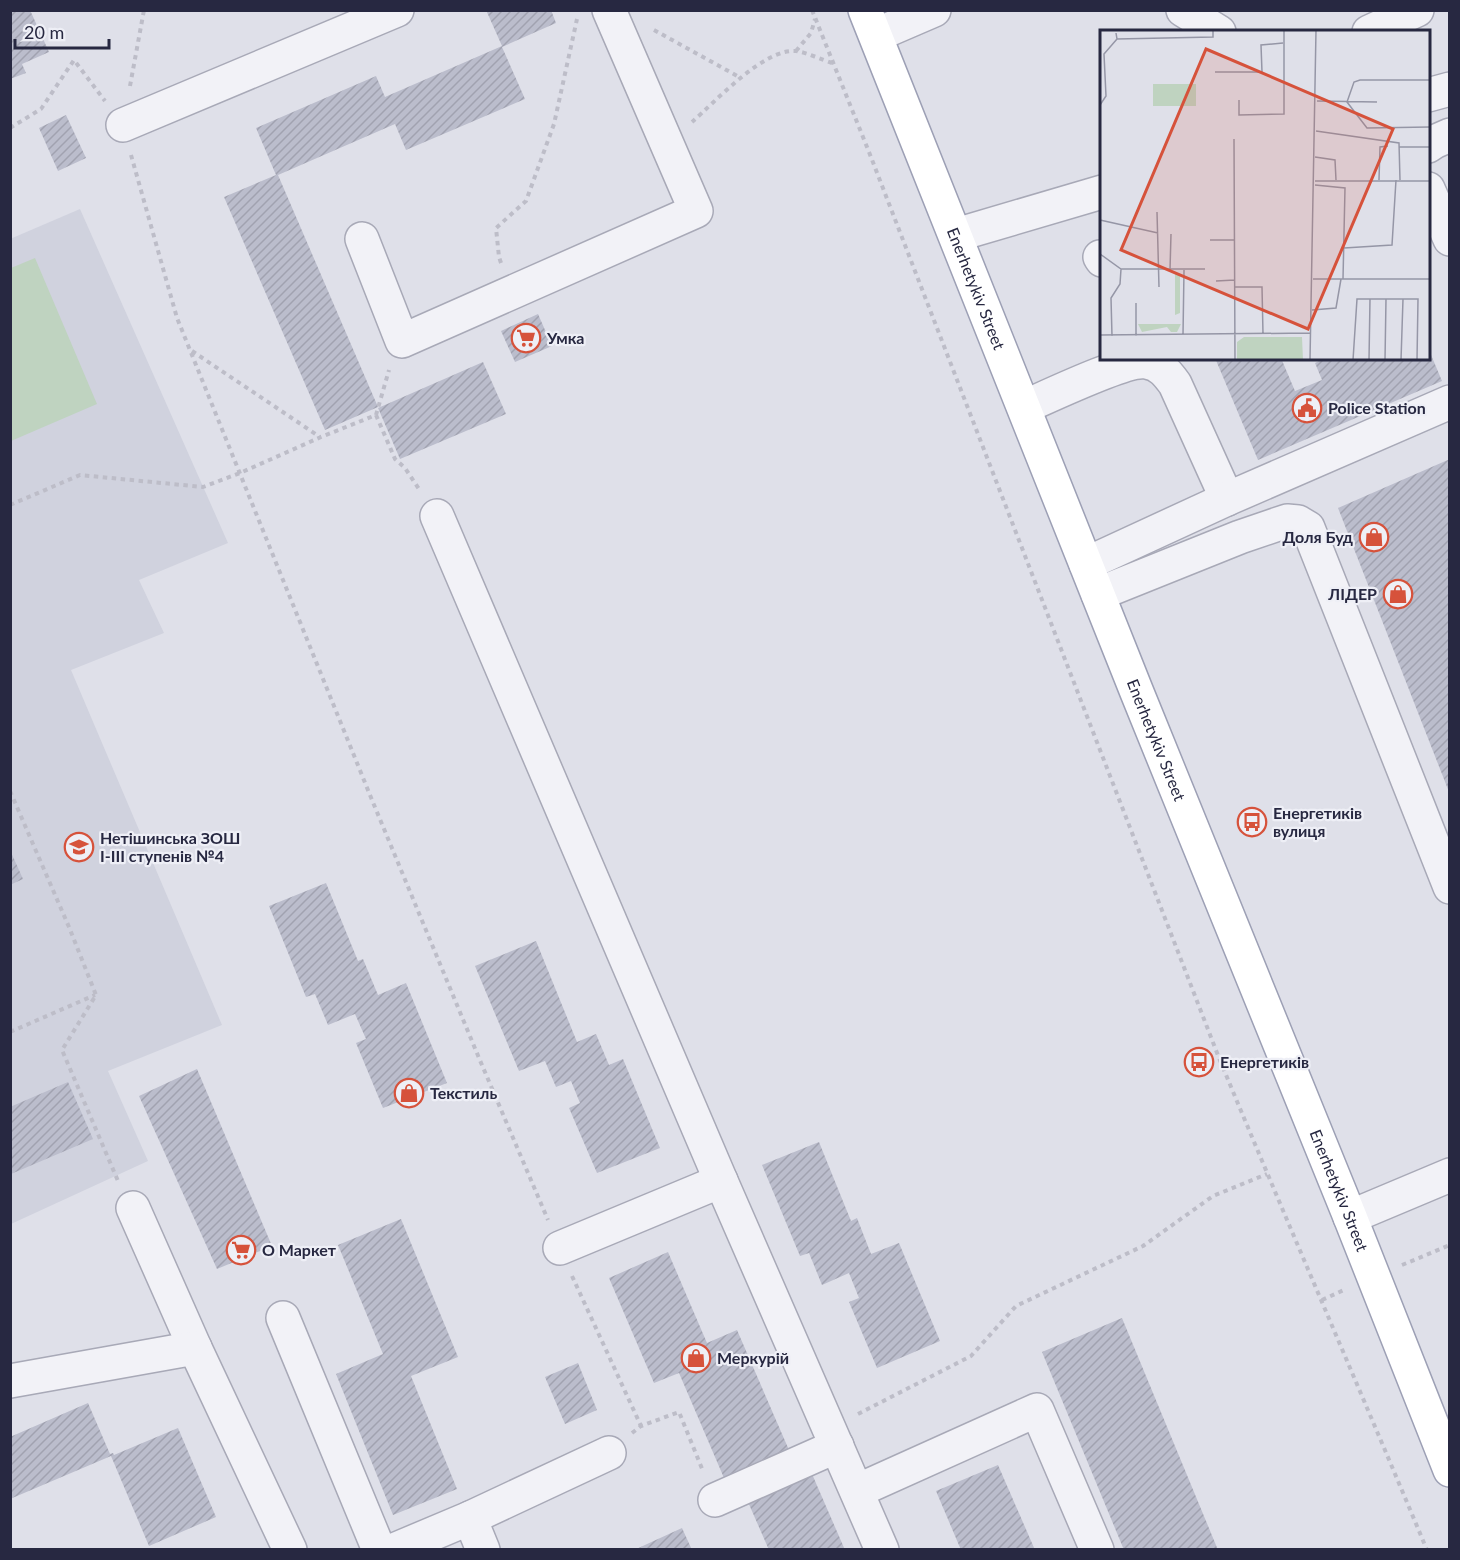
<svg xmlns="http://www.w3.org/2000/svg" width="1460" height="1560" font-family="Lato,sans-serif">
	<defs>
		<pattern id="building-hatch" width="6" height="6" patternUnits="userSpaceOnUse" patternTransform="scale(1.5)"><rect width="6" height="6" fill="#bbbdcc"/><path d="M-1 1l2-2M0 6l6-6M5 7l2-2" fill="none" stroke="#a1a2b0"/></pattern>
	</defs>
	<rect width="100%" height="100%" fill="#dfe0e9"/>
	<path fill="#d0d2de" d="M 80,209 L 228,543 L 139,580 L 164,633 L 71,670 L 222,1025 L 108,1071 L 148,1161 L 11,1224 L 10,239 Z"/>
	<path fill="#bfd3c0" d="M 35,258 L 97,404 L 11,441 L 11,268 Z"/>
	<g fill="url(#building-hatch)">
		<path d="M 10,10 L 30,10 L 49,52 L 22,64 L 26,73 L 10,79 Z"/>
		<path d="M 486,10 L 551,10 L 556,23 L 502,47 L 525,99 L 406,150 L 395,124 L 278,175 L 378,407 L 325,430 L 224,197 L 276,175 L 256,128 L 376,76 L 385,97 L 502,46 Z"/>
		<path d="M 66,115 L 86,158 L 58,171 L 39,128 Z"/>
		<path d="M 538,314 L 552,346 L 515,362 L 501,331 Z"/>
		<path d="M 1429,350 L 1442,381 L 1258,460 L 1215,358 L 1281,358 L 1295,391 L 1322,380 L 1315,363 L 1325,358 L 1428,358 Z"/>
		<path d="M 483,362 L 506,414 L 400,459 L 378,408 Z"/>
		<path d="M 1450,459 L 1450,792 L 1449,792 L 1338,508 Z"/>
		<path d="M 10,850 L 23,879 L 10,885 Z"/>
		<path d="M 326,883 L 358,961 L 363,959 L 378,995 L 406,983 L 447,1083 L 383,1108 L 356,1043 L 366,1039 L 355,1014 L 328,1025 L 315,994 L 306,997 L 269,906 Z"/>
		<path d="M 536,941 L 577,1042 L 596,1034 L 609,1065 L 623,1059 L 660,1148 L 597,1173 L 569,1108 L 580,1103 L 571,1081 L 556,1087 L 545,1061 L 519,1071 L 475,966 Z"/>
		<path d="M 197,1069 L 272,1246 L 217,1269 L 139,1096 Z"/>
		<path d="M 68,1082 L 93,1139 L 11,1174 L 10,1107 Z"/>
		<path d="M 819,1142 L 851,1221 L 857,1218 L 871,1254 L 899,1243 L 940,1341 L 877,1368 L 849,1302 L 859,1298 L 849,1273 L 822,1285 L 809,1253 L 800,1256 L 762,1165 Z"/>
		<path d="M 401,1219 L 458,1357 L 411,1376 L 457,1489 L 393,1515 L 336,1374 L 383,1354 L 338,1245 Z"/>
		<path d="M 668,1252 L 707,1343 L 737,1330 L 792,1457 L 727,1485 L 679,1373 L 654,1383 L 609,1278 Z"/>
		<path d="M 1122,1318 L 1218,1550 L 1124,1550 L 1042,1352 Z"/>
		<path d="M 578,1363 L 597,1410 L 565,1424 L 545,1377 Z"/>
		<path d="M 88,1403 L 110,1454 L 113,1453 L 114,1455 L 178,1428 L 216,1517 L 149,1546 L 111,1456 L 10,1499 L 10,1437 Z"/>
		<path d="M 998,1465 L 1035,1550 L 961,1550 L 936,1491 Z"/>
		<path d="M 812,1474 L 845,1550 L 769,1550 L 748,1502 Z"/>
		<path d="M 682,1528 L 692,1550 L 634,1550 Z"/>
	</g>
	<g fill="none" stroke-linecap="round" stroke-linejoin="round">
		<g stroke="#a8a9b7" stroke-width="36">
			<g id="minor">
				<path d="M 1183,10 L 1219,32"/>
				<path d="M 1369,32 L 1417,10"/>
				<path d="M 876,35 L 934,10"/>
				<path d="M 1428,95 L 1450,89"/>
				<path d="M 123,125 L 397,10"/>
				<path d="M 1428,146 L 1434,142 L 1450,135"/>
				<path d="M 1428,189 L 1450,239"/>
				<path d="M 956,235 L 1102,192"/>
				<path d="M 362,239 L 402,341 L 696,211 L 609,10"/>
				<path d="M 1100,257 L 1102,260"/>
				<path d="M 1024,407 C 1047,397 1126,359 1146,362 C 1160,364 1167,373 1175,384 L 1227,499"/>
				<path d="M 437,516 L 721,1181 L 882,1550"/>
				<path d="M 1086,564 L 1227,499 L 1450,402"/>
				<path d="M 1098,594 L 1240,537 L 1287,521 L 1298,522 L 1308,528 L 1450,887"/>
				<path d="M 133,1208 L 195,1348 L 290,1550"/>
				<path d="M 1350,1217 L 1450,1175"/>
				<path d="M 560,1248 L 721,1181"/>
				<path d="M 283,1318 L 379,1550"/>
				<path d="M 10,1381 L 195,1348"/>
				<path d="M 857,1491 L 1037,1410 L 1097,1550"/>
				<path d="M 715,1500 L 837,1446"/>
				<path d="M 470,1518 L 483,1550"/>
				<path d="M 394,1550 L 470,1518 L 609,1453"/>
			</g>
		</g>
		<g stroke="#9da0b5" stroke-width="36">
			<g id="major">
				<path id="s1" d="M 865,10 L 1136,690 L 1350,1217 L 1450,1470"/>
			</g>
		</g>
		<g stroke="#bdbdc8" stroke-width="4" stroke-dasharray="4.5 4.5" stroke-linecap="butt">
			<path d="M 812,10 L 869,152 L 1219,1058 C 1287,1222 1358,1385 1427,1550"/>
			<path d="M 654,30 L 741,78"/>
			<path d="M 796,51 L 811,33 L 815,19"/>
			<path d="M 130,86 L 144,10"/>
			<path d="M 692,122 C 715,102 764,48 796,51 C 805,52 823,60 832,63"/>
			<path d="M 10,128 L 41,109 L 74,60 L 105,101"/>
			<path d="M 131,155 L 177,318 L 372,800 L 479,1058 L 548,1220"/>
			<path d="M 501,263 L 499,257 L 496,228 L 526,201 L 554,124 L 577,19"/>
			<path d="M 192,351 L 320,437"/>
			<path d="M 376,415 L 395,459 L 405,468 L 419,489"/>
			<path d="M 10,505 L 80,475 L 203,487 L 240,473 L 321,437 L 376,415 L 389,370"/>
			<path d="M 10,791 L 69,927 L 96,995 L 62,1050 L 118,1181"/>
			<path d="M 10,1032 L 95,995"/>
			<path d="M 1402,1265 L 1450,1245"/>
			<path d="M 572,1276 L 641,1426"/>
			<path d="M 1322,1300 L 1346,1289"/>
			<path d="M 858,1414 L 971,1356 L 1016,1306 L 1143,1246 L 1213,1196 L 1267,1174"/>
			<path d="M 632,1433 L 641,1426 L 679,1412 L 703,1471"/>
		</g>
		<use href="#minor" stroke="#f2f2f7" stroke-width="33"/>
		<use href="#major" stroke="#fff" stroke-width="33"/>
	</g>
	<defs>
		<g id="supermarket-ring" transform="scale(1.5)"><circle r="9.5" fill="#eeeff6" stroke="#d6523b" stroke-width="1.5"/><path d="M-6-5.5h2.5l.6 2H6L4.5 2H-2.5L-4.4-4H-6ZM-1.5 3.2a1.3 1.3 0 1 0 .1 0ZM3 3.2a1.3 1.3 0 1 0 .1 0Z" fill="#d6523b"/></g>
		<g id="civic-ring" transform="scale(1.5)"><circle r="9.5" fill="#eeeff6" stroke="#d6523b" stroke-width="1.5"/><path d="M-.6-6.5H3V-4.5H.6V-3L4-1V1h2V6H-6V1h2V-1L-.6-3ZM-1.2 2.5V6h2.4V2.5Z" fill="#d6523b"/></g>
		<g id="shop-ring" transform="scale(1.5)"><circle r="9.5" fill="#eeeff6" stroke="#d6523b" stroke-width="1.5"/><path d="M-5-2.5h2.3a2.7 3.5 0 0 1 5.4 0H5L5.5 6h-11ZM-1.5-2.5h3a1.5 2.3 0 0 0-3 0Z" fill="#d6523b"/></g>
		<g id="bus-ring" transform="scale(1.5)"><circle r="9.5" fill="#eeeff6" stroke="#d6523b" stroke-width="1.5"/><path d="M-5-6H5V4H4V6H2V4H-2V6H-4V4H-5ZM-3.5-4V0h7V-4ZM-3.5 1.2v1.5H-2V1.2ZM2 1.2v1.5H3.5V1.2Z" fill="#d6523b"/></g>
		<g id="school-ring" transform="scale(1.5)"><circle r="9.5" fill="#eeeff6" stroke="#d6523b" stroke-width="1.5"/><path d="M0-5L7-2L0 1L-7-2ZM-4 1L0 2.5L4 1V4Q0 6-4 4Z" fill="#d6523b"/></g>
	</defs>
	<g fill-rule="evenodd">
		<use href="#supermarket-ring" x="526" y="338"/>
		<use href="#civic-ring" x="1307" y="408"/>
		<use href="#shop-ring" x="1374" y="537"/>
		<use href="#shop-ring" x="1398" y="594"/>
		<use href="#bus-ring" x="1252" y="822"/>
		<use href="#school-ring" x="79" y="847"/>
		<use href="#bus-ring" x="1199" y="1062"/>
		<use href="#shop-ring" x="409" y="1093"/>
		<use href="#supermarket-ring" x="241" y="1250"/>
		<use href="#shop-ring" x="696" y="1358"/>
	</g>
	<g text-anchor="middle" stroke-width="4.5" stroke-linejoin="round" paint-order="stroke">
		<g font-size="16" fill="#272841" stroke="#eeeff6">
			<text dy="6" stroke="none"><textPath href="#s1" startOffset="300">Enerhetykiv Street</textPath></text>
			<text dy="6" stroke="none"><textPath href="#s1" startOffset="786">Enerhetykiv Street</textPath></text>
			<text dy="6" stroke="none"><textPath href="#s1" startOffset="1272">Enerhetykiv Street</textPath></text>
		</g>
		<g font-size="16" font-weight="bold" fill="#272841" stroke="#eeeff6" text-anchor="start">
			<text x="547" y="344">Умка</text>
			<text x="1328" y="414">Police Station</text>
			<text x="1353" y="543" text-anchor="end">Доля Буд</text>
			<text x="1377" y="600" text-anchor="end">ЛІДЕР</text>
			<text x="1273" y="819">Енергетиків<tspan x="1273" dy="18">вулиця</tspan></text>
			<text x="100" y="844">Нетішинська ЗОШ<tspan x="100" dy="18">І-ІІІ ступенів №4</tspan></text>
			<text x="1220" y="1068">Енергетиків</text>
			<text x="430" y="1099">Текстиль</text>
			<text x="262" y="1256">О Маркет</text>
			<text x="717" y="1364">Меркурій</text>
		</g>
	</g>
	<g transform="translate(1100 30)">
		<rect width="330" height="330" fill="#dfe0e9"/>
		<path d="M 75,242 L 80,245 L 80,283 L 75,285 ZM 38,294 L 81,294 L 77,302 L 71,302 L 67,297 L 42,302 ZM 144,307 L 202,307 L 203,330 L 137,330 L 137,312 Z" fill="#bfd3c0"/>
		<path d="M 53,54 L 96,54 L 96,76 L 53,76 Z" fill="#bfd3c0"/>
		<path fill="none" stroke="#9596a6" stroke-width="1.5" d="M 16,3 L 17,9 L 113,7 L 113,0M 115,42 L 162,42 L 161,15 L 183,13M 330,50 L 260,50 L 254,52 L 247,72 L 267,98 L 330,97M 139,70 L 139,85 L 184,84 L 184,0M 217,71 L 277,72M 0,75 L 6,66 L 4,24 L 17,9M 216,101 L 299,113 L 300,150M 134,109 L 135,330M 299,117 L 330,117M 215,127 L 235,130 L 236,150M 279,150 L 280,117 L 288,116M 215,151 L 330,151M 215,155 L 245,158 L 243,249M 57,182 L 59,257M 0,190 L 58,203M 110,210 L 134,210M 244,218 L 292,215 L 296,150M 0,224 L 21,239 L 105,239M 70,240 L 71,204M 213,249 L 330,249M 116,251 L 135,250M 135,257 L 162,257 L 163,304M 36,273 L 36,306M 212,280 L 236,278 L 241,249M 0,305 L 211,303M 83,305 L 84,240M 12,306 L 11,268 L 20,254 L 21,239M 210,330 L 216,0M 253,330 L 257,269 L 318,269 L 317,330M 269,330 L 270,269M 285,330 L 286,269M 301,330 L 303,269"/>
		<path fill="#d6523b" fill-opacity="0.15" stroke="#d6523b" stroke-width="3" d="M 106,19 L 293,99 L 208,299 L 21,220 Z"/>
		<rect width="330" height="330" fill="none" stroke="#272841" stroke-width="3"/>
	</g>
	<rect width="1460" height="1560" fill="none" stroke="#272841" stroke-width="24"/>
	<path d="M15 39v9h94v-9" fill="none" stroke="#272841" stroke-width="3"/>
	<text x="24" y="39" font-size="18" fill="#272841" stroke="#eeeff6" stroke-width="4.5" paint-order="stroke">20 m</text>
</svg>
